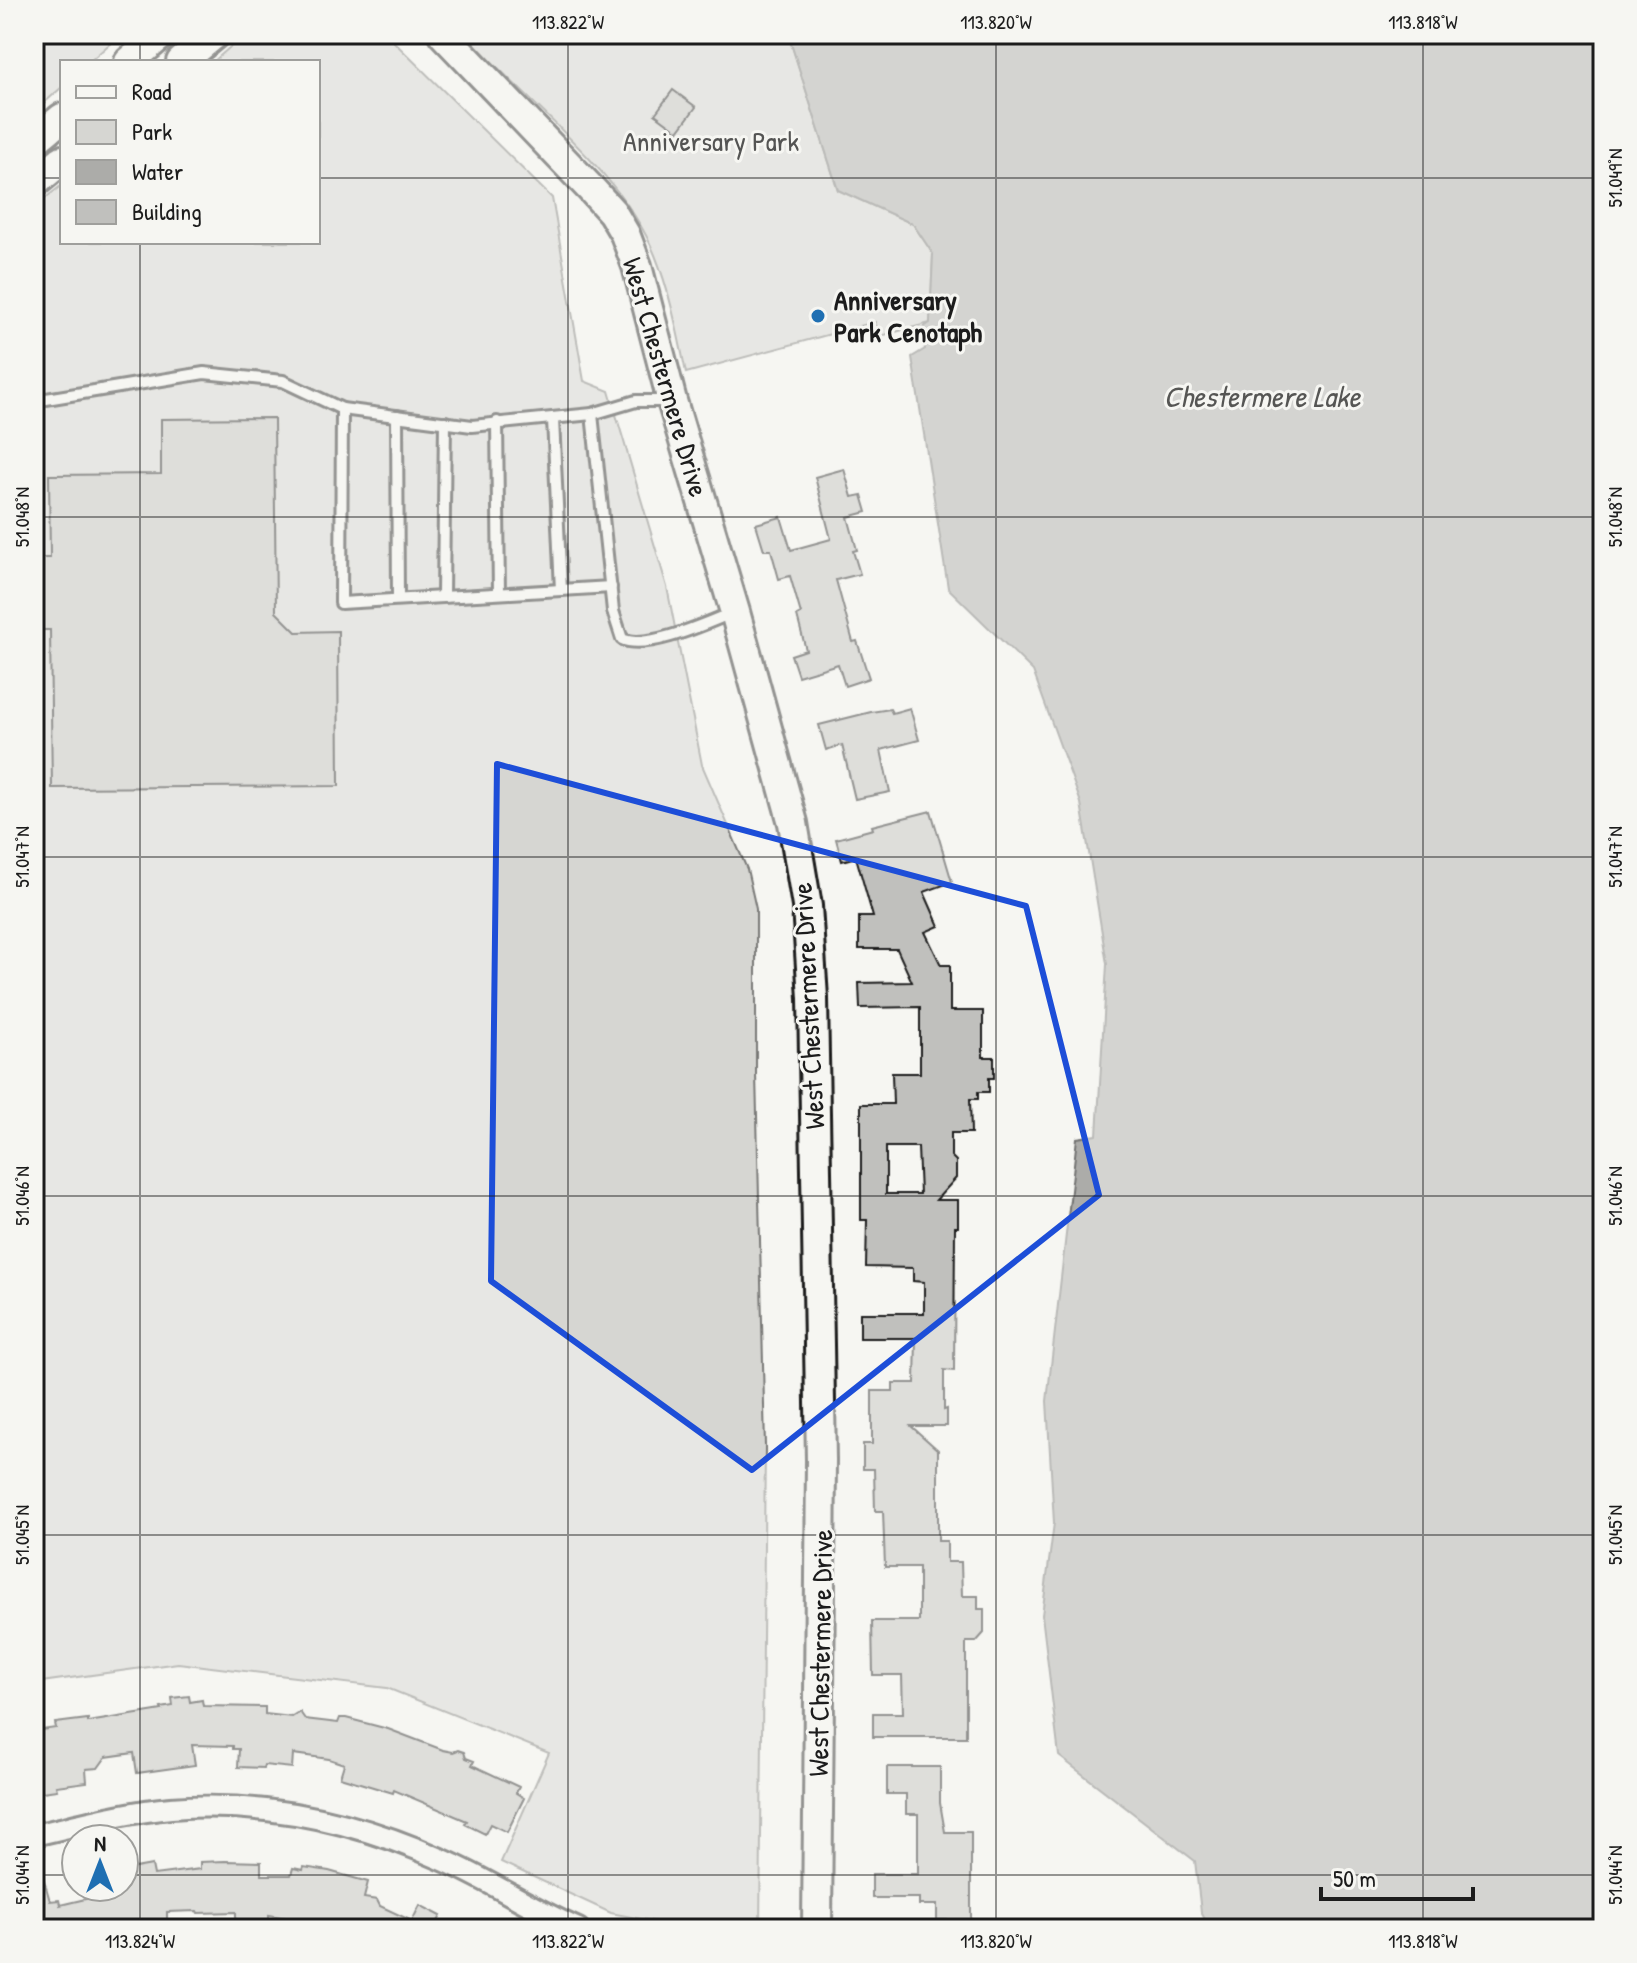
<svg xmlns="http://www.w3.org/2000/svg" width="1637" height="1963" font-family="'Patrick Hand',sans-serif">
	<rect width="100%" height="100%" fill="#f6f6f2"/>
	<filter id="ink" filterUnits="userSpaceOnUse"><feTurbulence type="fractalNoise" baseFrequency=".0125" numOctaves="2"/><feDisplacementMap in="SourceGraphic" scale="16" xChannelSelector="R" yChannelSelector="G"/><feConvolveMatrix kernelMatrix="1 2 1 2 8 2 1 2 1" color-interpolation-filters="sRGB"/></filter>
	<g filter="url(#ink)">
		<g fill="#d6d6d2" stroke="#797977" stroke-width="2">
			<path d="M 38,34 L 121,34 L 89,62 L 62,62 L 62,87 L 34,112 L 34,37 Z"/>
			<path d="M 245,34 L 386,34 L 552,198 L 584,381 L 609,391 L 667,587 L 702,765 L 747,869 L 756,909 L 756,1074 L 765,1447 L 760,1929 L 692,1929 L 611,1913 L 501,1862 L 549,1753 L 387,1688 L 178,1663 L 34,1683 L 34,207 L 62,185 L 62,242 L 318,242 L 318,62 L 213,62 Z"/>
			<path d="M 466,34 L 788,34 L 838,190 L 913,224 L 933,254 L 930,323 L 880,336 L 875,322 L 686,373 C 678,334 670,292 655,255 C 622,171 525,102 466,34 Z"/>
		</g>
		<path fill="#acaca9" stroke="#727271" stroke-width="2" d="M 788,34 L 1603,34 L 1603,1929 L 1210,1929 L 1201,1912 L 1195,1861 L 1059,1756 L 1042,1615 L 1054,1523 L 1047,1401 L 1077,1138 L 1097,1135 L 1107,964 L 1081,803 L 1033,671 L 948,588 L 912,357 L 925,349 L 921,329 L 930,323 L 933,254 L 913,224 L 838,190 Z"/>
		<g fill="#c0c0bd" stroke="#1c1c1c" stroke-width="2" fill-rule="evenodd">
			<path d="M 673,90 L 696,107 L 678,131 L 655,114 Z"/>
			<path d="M 274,418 L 276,612 L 296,632 L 338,631 L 339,786 L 52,788 L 50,630 L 34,630 L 34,558 L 50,558 L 49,475 L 161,474 L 161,419 Z"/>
			<path d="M 844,469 L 852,497 L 862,495 L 867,512 L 848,517 L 857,550 L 853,551 L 860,574 L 836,580 L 853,642 L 857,641 L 869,678 L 845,686 L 838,664 L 798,676 L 791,655 L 806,650 L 797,616 L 801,614 L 790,576 L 779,579 L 771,550 L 764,550 L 756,524 L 781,517 L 791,550 L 831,539 L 815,477 Z"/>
			<path d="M 910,708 L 919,740 L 881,750 L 890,792 L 855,799 L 842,745 L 826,750 L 819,725 L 871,712 L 890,709 L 892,713 Z"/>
			<path d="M 931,811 L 952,882 L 924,892 L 939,926 L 925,932 L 941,965 L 950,965 L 950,1011 L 983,1011 L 983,1057 L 994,1057 L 994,1078 L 989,1078 L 989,1092 L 978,1092 L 978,1099 L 970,1099 L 971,1133 L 951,1133 L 951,1156 L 956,1161 L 956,1178 L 936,1200 L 958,1200 L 958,1227 L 955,1227 L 954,1371 L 944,1370 L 944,1410 L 947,1409 L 947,1426 L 911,1426 L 938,1450 L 938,1541 L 947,1541 L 947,1562 L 961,1562 L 962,1596 L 978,1596 L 978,1609 L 984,1609 L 984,1633 L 976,1642 L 966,1642 L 966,1737 L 873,1737 L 873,1713 L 903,1713 L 902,1675 L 873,1675 L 872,1621 L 919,1621 L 919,1567 L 885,1567 L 883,1511 L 875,1511 L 874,1469 L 863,1469 L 863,1444 L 872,1444 L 872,1391 L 893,1391 L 893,1383 L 915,1383 L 916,1338 L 860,1338 L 860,1313 L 924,1313 L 924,1282 L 913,1281 L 913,1268 L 866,1267 L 867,1220 L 861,1220 L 861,1104 L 893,1104 L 892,1073 L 920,1073 L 920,1007 L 860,1008 L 859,983 L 912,982 L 897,949 L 859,949 L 859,917 L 873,917 L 856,857 L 842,861 L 836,839 L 873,829 L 872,826 ZM 886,1147 L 918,1147 L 920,1194 L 886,1194 Z"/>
			<path d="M 189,1696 L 190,1702 L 202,1700 L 203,1706 L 265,1707 L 265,1714 L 292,1717 L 300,1712 L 305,1719 L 338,1723 L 340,1718 L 346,1718 L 388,1729 L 443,1750 L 453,1752 L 458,1750 L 464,1752 L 466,1758 L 474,1761 L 472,1765 L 519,1787 L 516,1793 L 524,1798 L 507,1832 L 490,1824 L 485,1834 L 465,1824 L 467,1821 L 394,1790 L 393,1793 L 340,1777 L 344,1764 L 329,1759 L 293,1754 L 292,1768 L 264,1765 L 263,1768 L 238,1767 L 239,1749 L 233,1749 L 233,1746 L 192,1745 L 195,1765 L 137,1773 L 134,1753 L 106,1757 L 98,1768 L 86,1769 L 87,1782 L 56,1786 L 57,1790 L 34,1793 L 34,1731 L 56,1728 L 55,1723 L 88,1719 L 88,1722 L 162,1710 L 161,1708 L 173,1706 L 172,1698 Z"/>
			<path d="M 887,1767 L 940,1767 L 940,1803 L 945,1832 L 971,1832 L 971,1921 L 937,1920 L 937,1905 L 919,1905 L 919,1898 L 872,1898 L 872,1874 L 918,1874 L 918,1814 L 906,1814 L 906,1794 L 887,1794 Z"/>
			<path d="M 225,1861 L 261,1862 L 261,1875 L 291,1875 L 293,1868 L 303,1870 L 304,1867 L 329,1871 L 368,1882 L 364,1898 L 377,1900 L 380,1906 L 412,1921 L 420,1905 L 441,1916 L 434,1929 L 331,1929 L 332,1926 L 269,1915 L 269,1925 L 236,1925 L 236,1912 L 198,1913 L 197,1911 L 167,1912 L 167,1920 L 119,1929 L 34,1929 L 34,1864 L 39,1863 L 50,1901 L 59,1900 L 60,1905 L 94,1897 L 93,1892 L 100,1893 L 100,1887 L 124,1887 L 124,1870 L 152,1865 L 154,1875 L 200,1869 L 200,1862 Z"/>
		</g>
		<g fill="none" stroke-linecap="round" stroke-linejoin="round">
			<g stroke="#1c1c1c" stroke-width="16">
				<g id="lane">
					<path d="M 34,401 L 204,373 L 283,381 L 342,409"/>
					<path d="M 592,414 L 613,611 L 622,639 C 647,651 709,622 734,612"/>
					<path d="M 397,416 L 398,599"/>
					<path d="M 553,419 L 561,590"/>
					<path d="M 497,422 L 499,593"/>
					<path d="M 611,587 L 341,603 L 342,409 L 472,426 L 592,414 L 636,401 L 670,401"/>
					<path d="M 443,596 L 445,422"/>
				</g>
			</g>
			<g stroke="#1c1c1c" stroke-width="26">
				<path id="street" d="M 34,1835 C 79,1825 125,1812 171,1808 C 266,1801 357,1821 443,1860 C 489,1880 532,1909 578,1929"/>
			</g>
			<g stroke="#1c1c1c" stroke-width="34">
				<g id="secondary">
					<path d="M 443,34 L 592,190 L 612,212 L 625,234 L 637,266 L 672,401 L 735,612 L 793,823 L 807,906 L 813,998 L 821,1460 L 817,1929"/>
					<path d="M 129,62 L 162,34"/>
					<path d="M 181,62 L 215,34"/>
					<path d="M 34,141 L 62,118"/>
					<path d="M 34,183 L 62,160"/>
				</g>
			</g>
			<use href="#lane" stroke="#f6f6f2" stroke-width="10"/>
			<use href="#street" stroke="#f6f6f2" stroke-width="20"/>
			<use href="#secondary" stroke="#f6f6f2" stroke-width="28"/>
		</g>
	</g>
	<path d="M0 0H1637V1963H0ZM 497,764 L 1026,906 L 1099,1195 L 752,1470 L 491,1281 Z" fill="#f6f6f2" fill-opacity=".55" fill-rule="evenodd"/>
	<path fill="none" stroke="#1d4ed8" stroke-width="6" stroke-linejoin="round" d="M 497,764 L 1026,906 L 1099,1195 L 752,1470 L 491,1281 Z"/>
	<path fill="none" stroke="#1c1c1c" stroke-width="2" stroke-opacity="0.45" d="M 140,34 L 140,62M 568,34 L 568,1929M 996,34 L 996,1929M 1423,34 L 1423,1929M 34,178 L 62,178M 318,178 L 1603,178M 140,242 L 140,1929M 34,517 L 1603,517M 34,857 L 1603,857M 34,1196 L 1603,1196M 34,1535 L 1603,1535M 34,1875 L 76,1875M 124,1875 L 1603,1875"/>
	<circle fill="#1f6fb2" stroke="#f6f6f2" stroke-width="3" cx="818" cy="316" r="8"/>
	<g text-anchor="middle" stroke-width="6" stroke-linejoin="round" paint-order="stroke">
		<g font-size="28" fill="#545453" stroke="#f6f6f2">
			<text x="711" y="151">Anniversary Park</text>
		</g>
		<g font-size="28" font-weight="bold" fill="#1c1c1c" stroke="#f6f6f2" text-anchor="start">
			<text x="834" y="310">Anniversary<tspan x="834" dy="32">Park Cenotaph</tspan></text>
		</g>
		<g font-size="28" fill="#1c1c1c" stroke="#f6f6f2">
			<text transform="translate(666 377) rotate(74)" y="10">West Chestermere Drive</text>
			<text transform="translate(808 1006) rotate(-93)" y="10">West Chestermere Drive</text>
			<text transform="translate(820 1653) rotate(-89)" y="10">West Chestermere Drive</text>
		</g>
		<g font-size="30" font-style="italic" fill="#565654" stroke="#f6f6f2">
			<text x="1262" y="407">Chestermere Lake</text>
		</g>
	</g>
	<rect width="1637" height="1963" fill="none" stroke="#f6f6f2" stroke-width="88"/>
	<rect x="60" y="60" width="260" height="184" fill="#f6f6f2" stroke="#9f9f9c" stroke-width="2"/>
	<rect x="76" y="86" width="40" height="12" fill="#f6f6f2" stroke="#9f9f9c" stroke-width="2"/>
	<text x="132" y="100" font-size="24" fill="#1c1c1c">Road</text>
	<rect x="76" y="120" width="40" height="24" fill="#d6d6d2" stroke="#9f9f9c" stroke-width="2"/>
	<text x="132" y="140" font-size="24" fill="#1c1c1c">Park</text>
	<rect x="76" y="160" width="40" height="24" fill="#acaca9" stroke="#9f9f9c" stroke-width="2"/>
	<text x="132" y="180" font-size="24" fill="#1c1c1c">Water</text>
	<rect x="76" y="200" width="40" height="24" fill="#c0c0bd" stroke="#9f9f9c" stroke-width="2"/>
	<text x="132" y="220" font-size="24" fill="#1c1c1c">Building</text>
	<g transform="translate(100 1863)"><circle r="38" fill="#f6f6f2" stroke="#9f9f9c" stroke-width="2"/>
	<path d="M0-6L14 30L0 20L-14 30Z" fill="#1f6fb2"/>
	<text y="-12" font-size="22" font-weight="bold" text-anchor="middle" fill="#1c1c1c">N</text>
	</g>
	<path d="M1321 1887v12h152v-12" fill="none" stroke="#1c1c1c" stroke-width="4"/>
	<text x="1333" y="1887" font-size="24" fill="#1c1c1c" stroke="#f6f6f2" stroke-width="6" paint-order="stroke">50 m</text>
	<rect x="44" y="44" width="1549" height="1875" fill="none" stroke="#1c1c1c" stroke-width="3"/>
	<g font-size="20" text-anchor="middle" fill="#1c1c1c">
		<text x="568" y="29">113.822°W</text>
		<text x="996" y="29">113.820°W</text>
		<text x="1423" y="29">113.818°W</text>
		<text transform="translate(1615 178) rotate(-90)" y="7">51.049°N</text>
		<text transform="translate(22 517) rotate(-90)" y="7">51.048°N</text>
		<text transform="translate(1615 517) rotate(-90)" y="7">51.048°N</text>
		<text transform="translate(22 857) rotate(-90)" y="7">51.047°N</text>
		<text transform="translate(1615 857) rotate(-90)" y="7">51.047°N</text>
		<text transform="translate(22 1196) rotate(-90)" y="7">51.046°N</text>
		<text transform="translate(1615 1196) rotate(-90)" y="7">51.046°N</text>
		<text transform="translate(22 1535) rotate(-90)" y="7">51.045°N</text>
		<text transform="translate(1615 1535) rotate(-90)" y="7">51.045°N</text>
		<text transform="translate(22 1875) rotate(-90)" y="7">51.044°N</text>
		<text transform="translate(1615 1875) rotate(-90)" y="7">51.044°N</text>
		<text x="140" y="1948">113.824°W</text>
		<text x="568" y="1948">113.822°W</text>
		<text x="996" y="1948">113.820°W</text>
		<text x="1423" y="1948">113.818°W</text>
	</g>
</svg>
